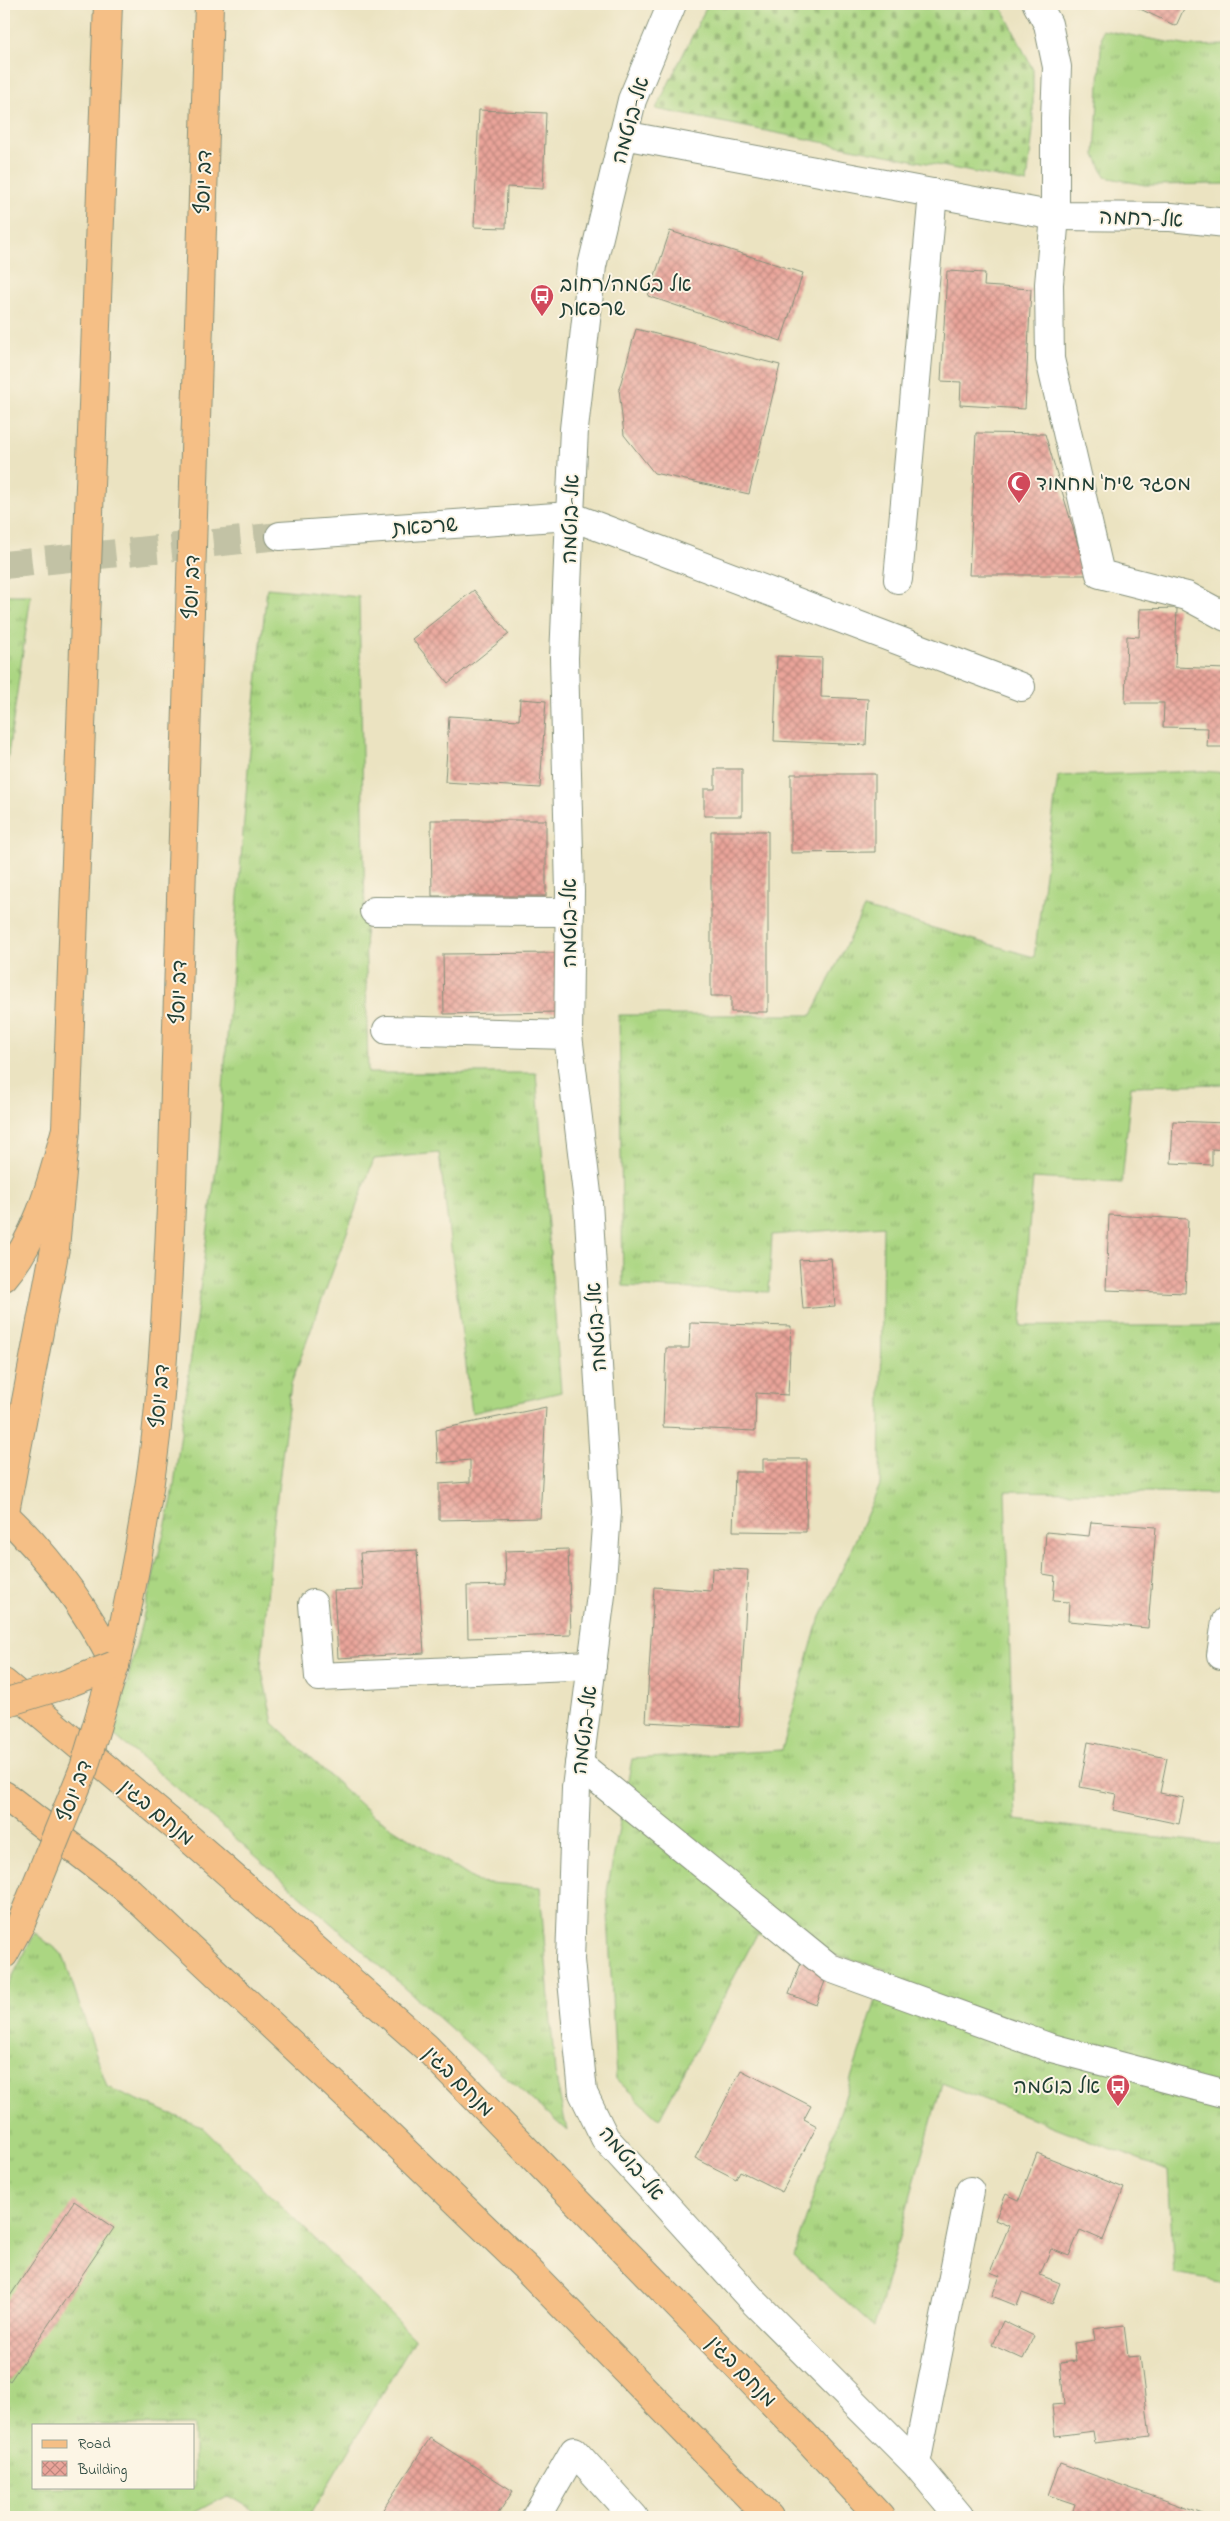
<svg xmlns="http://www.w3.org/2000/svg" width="1230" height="2521" font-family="'Indie Flower','Playpen Sans Hebrew',sans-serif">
	<defs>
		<pattern id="grass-tufts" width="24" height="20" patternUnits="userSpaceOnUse" patternTransform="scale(1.25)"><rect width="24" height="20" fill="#abd682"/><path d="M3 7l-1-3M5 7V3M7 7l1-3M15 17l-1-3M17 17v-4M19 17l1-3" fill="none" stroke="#8baf6b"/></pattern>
		<pattern id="cemetery-stones" width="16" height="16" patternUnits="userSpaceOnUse" patternTransform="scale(1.25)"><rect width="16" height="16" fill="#abd682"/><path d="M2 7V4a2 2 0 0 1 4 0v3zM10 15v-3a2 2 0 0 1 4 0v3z" fill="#8baf6b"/></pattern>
		<pattern id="building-cross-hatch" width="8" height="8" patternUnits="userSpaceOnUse" patternTransform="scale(1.25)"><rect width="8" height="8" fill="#eaa49a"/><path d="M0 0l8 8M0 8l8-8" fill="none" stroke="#bd877e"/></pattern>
	</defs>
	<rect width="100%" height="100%" fill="#fcf5e5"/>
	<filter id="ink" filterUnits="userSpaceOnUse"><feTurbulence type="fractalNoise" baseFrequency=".02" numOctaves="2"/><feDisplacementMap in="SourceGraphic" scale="10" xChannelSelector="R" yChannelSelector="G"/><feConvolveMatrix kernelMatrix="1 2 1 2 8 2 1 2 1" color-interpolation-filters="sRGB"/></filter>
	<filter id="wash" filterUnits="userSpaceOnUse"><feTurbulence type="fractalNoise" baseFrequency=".0096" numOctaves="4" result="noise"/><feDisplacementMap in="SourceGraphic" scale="20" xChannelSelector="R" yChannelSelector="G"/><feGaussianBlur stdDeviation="1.12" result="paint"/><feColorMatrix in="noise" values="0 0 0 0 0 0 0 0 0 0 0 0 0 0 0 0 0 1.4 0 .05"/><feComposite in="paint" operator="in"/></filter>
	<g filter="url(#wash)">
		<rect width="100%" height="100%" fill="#ebe3c1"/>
		<g fill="url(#grass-tufts)" stroke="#658a5b" fill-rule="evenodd">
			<path d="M 1102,30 L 1189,46 L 1226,45 L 1226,184 L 1145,185 L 1105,177 L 1095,155 Z"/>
			<path d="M 267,588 L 359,597 L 368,1073 L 536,1073 L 561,1392 L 472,1413 L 439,1153 L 374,1159 L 291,1384 L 273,1530 L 261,1667 L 273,1723 L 371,1814 L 478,1882 L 540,1887 L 555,2073 L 567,2131 L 215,1820 L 114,1735 L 172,1500 L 218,1153 L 248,769 Z"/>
			<path d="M 4,595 L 31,595 L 4,783 Z"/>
			<path d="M 1202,771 L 1226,773 L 1226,1084 L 1131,1086 L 1122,1183 L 1033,1178 L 1021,1326 L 1226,1326 L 1226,1494 L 1005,1491 L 1015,1820 L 1226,1845 L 1226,2283 L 1174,2274 L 1168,2171 L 942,2083 L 874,2327 L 794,2256 L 886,1969 L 757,1934 L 659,2119 L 616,2079 L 607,1891 L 632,1759 L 782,1750 L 816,1628 L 880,1485 L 883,1226 L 772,1235 L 769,1292 L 623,1286 L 619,1015 L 812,1015 L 864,908 L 1034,957 L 1058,776 Z"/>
			<path d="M 35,1933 L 63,1955 L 107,2087 L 202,2127 L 415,2338 L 309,2517 L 264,2517 L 227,2495 L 186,2517 L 4,2517 L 4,1993 ZM 34,2425 L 194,2425 L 194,2487 L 34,2487 Z"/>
		</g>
		<path fill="url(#cemetery-stones)" stroke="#658a5b" d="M 708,4 L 1000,4 L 1033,70 L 1033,130 L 1027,183 L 656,109 Z"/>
		<g id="blocks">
			<g fill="url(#building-cross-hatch)">
				<path d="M 1137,4 L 1186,4 L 1176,26 L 1136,7 Z"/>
				<path d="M 479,110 L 546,113 L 543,189 L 507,187 L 506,228 L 474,227 Z"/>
				<path d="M 670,231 L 803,273 L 781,341 L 648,296 Z"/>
				<path d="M 947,271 L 985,273 L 984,286 L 1031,289 L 1025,409 L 960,405 L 961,382 L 941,381 Z"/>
				<path d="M 636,329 L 780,365 L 749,494 L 654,473 L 624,435 L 619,389 Z"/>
				<path d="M 976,433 L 1045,434 L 1087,575 L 969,575 Z"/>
				<path d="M 474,590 L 509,634 L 448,683 L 412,639 Z"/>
				<path d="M 1177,608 L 1175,667 L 1226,669 L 1226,747 L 1207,747 L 1208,728 L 1163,727 L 1164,703 L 1125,703 L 1127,636 L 1139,637 L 1140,609 Z"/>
				<path d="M 777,656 L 822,658 L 821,697 L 868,699 L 866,745 L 774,741 Z"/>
				<path d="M 520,699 L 546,701 L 540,788 L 445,782 L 449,716 L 519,720 Z"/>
				<path d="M 715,769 L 742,769 L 742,816 L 704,816 L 704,789 L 715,789 Z"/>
				<path d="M 791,774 L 875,774 L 875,852 L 791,853 Z"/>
				<path d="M 431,820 L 546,820 L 546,896 L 432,896 Z"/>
				<path d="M 711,831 L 768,831 L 768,1012 L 731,1012 L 731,996 L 711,996 Z"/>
				<path d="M 556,953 L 558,1012 L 444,1014 L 443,954 Z"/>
				<path d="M 1173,1121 L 1226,1123 L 1226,1150 L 1212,1149 L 1212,1165 L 1171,1163 Z"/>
				<path d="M 1109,1215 L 1188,1219 L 1185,1293 L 1106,1290 Z"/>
				<path d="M 831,1258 L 835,1306 L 803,1309 L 799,1260 Z"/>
				<path d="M 690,1323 L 791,1326 L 788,1395 L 756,1393 L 755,1431 L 663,1427 L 666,1348 L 689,1348 Z"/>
				<path d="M 546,1407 L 540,1518 L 439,1520 L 439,1484 L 470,1482 L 470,1460 L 438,1463 L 436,1430 Z"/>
				<path d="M 763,1459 L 807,1459 L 806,1532 L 733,1531 L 735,1472 L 763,1472 Z"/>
				<path d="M 1091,1522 L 1156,1527 L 1148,1628 L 1068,1621 L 1069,1602 L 1053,1601 L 1055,1576 L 1043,1574 L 1046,1532 L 1089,1536 Z"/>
				<path d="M 568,1549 L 571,1635 L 468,1638 L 467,1586 L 506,1585 L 505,1551 Z"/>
				<path d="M 417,1550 L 424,1653 L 338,1658 L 334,1591 L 363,1590 L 360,1553 Z"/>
				<path d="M 712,1568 L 748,1570 L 739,1727 L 646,1722 L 654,1587 L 711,1591 Z"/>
				<path d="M 1088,1742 L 1167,1758 L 1160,1793 L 1184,1798 L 1179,1824 L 1113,1810 L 1116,1794 L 1080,1787 Z"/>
				<path d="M 803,1958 L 830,1968 L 816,2005 L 789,1994 Z"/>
				<path d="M 741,2070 L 811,2106 L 804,2119 L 817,2126 L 782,2192 L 740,2171 L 736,2179 L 695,2158 Z"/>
				<path d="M 1037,2153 L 1124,2188 L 1103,2240 L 1080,2230 L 1069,2256 L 1051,2249 L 1040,2275 L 1060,2283 L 1052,2304 L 1022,2293 L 1017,2306 L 992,2296 L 1000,2276 L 990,2272 L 1009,2226 L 995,2220 L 1006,2194 L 1019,2200 Z"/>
				<path d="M 74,2201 L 114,2228 L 10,2381 L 4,2377 L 4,2305 Z"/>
				<path d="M 1003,2321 L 1034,2336 L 1023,2359 L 992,2345 Z"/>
				<path d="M 1124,2325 L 1128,2357 L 1140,2356 L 1150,2436 L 1095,2443 L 1093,2431 L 1055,2436 L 1052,2405 L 1064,2404 L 1060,2363 L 1076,2361 L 1074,2343 L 1095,2340 L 1093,2329 Z"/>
				<path d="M 430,2438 L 513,2491 L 496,2517 L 378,2517 Z"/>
				<path d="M 1060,2463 L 1208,2516 L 1208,2517 L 1071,2517 L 1075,2504 L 1048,2495 Z"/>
			</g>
		</g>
	</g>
	<g filter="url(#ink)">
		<use href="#blocks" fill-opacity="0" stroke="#85907a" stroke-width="1"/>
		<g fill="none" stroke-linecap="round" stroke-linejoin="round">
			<path stroke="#c2c2a5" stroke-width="28" stroke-dasharray="28 14" stroke-linecap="butt" d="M 4,565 L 280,536"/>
			<g stroke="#85907a" stroke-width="30">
				<g id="minor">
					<path d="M 672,4 L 632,100 L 592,266 L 574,429 L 570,516 L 564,658 L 570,891 L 568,1035 L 588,1202 L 607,1512 L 601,1595 L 576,1788 L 570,1960 L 583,2093 L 605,2138 L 754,2302 L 916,2464 L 960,2517"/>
					<path d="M 1037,4 L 1048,24 L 1057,67 L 1055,118 L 1055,216 L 1049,284 L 1050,359 L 1100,574 L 1187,596 L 1226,617"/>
					<path d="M 623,135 L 1055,216 L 1171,217 L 1226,223"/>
					<path d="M 280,536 L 570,516 L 1021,687"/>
					<path d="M 898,579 L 933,193"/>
					<path d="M 374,911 L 570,912"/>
					<path d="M 387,1030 L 568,1035"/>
					<path d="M 313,1604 L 319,1677 L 592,1665"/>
					<path d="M 1221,1655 L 1226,1621"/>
					<path d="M 579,1764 L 830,1968 L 1048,2047 L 1226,2094"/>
					<path d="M 916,2464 L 970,2191"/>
					<path d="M 536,2517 L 574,2451 L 634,2517"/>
				</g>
			</g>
			<g stroke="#85907a" stroke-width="30">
				<g id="major">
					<path d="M 4,1517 L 55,1248 L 66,1129 L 108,4"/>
					<path d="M 115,1665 C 132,1589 147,1513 156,1436 C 165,1353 168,1270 172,1186 L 209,4"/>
					<path d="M 4,1954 L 21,1923"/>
				</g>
			</g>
			<g stroke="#85907a" stroke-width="30">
				<g id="highway">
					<path d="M 4,1277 C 39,1236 52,1180 66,1129"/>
					<path d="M 4,1514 C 50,1558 86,1608 115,1665"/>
					<path d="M 4,1683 L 175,1826 L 426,2047 L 805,2436 L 880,2517"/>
					<path d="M 4,1795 L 129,1891 L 367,2115 L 526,2268 L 769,2517"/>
				</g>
			</g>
			<use href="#minor" stroke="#fff" stroke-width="28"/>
			<use href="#major" stroke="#f5bf86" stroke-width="28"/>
			<use href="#highway" stroke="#f5bf86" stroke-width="28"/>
			<g stroke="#85907a" stroke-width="30" stroke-linecap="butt">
				<path id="major-bridge" d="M 21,1923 L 84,1768 L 115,1665"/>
			</g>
			<g stroke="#85907a" stroke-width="30" stroke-linecap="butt">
				<path id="highway-bridge" d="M 4,1703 L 63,1685 L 115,1665"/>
			</g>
			<use href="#major-bridge" stroke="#f5bf86" stroke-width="28"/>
			<use href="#highway-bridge" stroke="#f5bf86" stroke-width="28"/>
		</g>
	</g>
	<defs>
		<g id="bus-pin" transform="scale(1.25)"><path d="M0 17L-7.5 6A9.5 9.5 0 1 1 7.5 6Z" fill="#d1495b" stroke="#fcf5e5"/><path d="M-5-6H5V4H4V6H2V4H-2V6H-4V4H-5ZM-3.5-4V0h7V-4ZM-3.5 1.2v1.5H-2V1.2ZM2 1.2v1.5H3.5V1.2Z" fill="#fff"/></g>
		<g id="mosque-pin" transform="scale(1.25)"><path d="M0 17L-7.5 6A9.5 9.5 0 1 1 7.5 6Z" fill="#d1495b" stroke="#fcf5e5"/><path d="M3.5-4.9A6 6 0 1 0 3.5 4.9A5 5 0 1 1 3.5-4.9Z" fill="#fff"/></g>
	</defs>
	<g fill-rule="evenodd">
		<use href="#bus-pin" x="542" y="296"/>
		<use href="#mosque-pin" x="1019" y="483"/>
		<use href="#bus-pin" x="1118" y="2086"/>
	</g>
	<g text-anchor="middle" stroke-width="4" stroke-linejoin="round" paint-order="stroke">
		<g font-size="21" fill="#1f3d34" stroke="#fcf5e5">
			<text transform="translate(630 120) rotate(-74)" y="7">אל-בוטמה</text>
			<text transform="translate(203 182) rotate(-88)" y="7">דב יוסף</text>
			<text transform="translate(1141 218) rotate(2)" y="7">אל-רחמה</text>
			<text transform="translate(570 519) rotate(-88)" y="7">אל-בוטמה</text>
			<text transform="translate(425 526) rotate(-4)" y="7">שרפאת</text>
			<text transform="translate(191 587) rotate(-88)" y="7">דב יוסף</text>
			<text transform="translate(569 923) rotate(-90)" y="7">אל-בוטמה</text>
			<text transform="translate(178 992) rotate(-88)" y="7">דב יוסף</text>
			<text transform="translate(596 1327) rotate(-94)" y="7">אל-בוטמה</text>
			<text transform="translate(159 1396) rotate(-85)" y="7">דב יוסף</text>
			<text transform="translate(584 1730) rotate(-83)" y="7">אל-בוטמה</text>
			<text transform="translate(74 1791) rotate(-69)" y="7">דב יוסף</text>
			<text transform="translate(157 1812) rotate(40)" y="7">מנחם בגין</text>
			<text transform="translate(459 2081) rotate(45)" y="7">מנחם בגין</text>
			<text transform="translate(632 2163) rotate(50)" y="7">אל-בוטמה</text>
			<text transform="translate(742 2371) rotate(46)" y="7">מנחם בגין</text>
		</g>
		<g font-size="21" fill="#1f3d34" stroke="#fcf5e5" text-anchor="start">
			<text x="560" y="291">אל בטמה/רחוב<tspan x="560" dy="24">שרפאת</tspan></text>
			<text x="1036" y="490">מסגד שיח' מחמוד</text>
			<text x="1100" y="2093" text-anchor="end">אל בוטמה</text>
		</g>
	</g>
	<rect width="1230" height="2521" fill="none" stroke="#fcf5e5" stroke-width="20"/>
	<rect x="32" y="2424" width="162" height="65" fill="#fcf5e5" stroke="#a4ab9e"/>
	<rect x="42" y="2440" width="25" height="8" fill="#f5bf86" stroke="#a4ab9e"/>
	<text x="78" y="2448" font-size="15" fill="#1f3d34">Road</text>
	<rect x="42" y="2461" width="25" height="15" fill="url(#building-cross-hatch)" stroke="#a4ab9e"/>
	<text x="78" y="2474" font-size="15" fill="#1f3d34">Building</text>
</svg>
